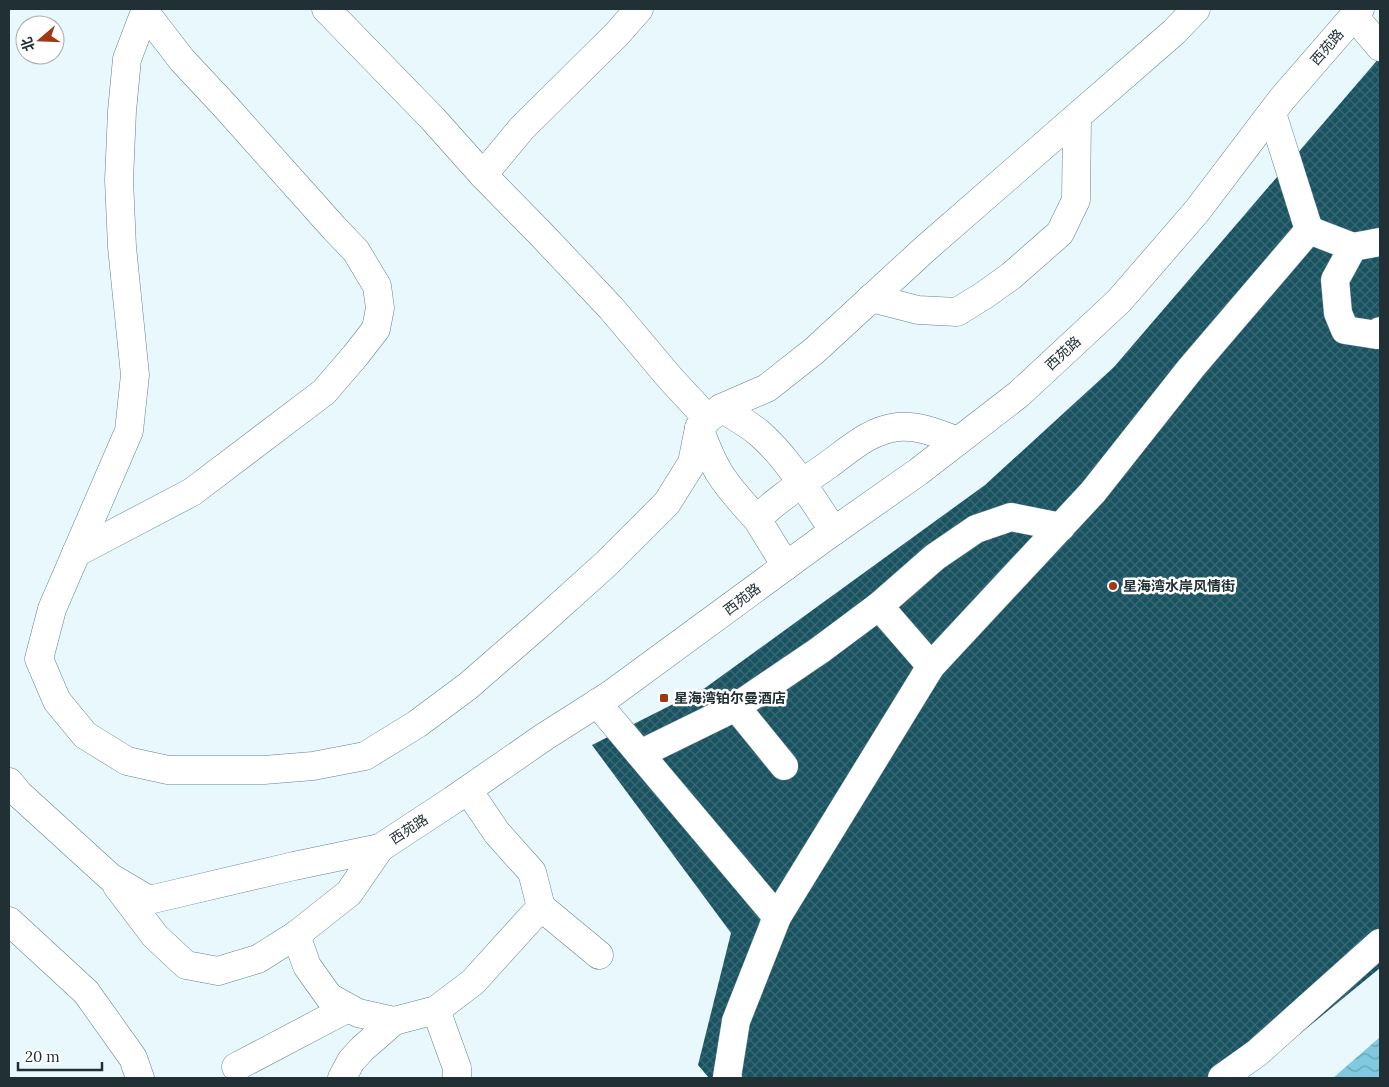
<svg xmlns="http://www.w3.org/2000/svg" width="1389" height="1087" font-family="Lora,'Noto Sans SC',serif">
	<defs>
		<pattern id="water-waves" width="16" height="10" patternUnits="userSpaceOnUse" patternTransform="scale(1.25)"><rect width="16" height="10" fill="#80c9de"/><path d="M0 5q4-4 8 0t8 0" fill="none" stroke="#68a4b5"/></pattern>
		<pattern id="building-cross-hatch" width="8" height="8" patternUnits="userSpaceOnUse" patternTransform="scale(1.25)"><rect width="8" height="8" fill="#195361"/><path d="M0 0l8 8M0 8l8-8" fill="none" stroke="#3a6974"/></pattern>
	</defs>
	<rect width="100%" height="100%" fill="#e9f8fd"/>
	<path fill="url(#water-waves)" d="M 1380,1037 L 1380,1078 L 1333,1078 Z"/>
	<path fill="url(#building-cross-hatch)" d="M 1380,57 L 1380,968 L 1246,1078 L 709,1078 L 698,1065 L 731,933 L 592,745 L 705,688 L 985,485 L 1114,367 Z"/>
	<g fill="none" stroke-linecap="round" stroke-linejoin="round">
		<g stroke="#5f848f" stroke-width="29">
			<g id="minor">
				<path d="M 146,9 L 127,59 L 122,111 L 119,180 L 122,247 L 135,375 L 129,431 L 52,609 L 39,659 L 57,701 L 85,735 L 127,761 L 168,770 L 264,770 L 313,766 L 365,756 L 417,724 L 468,686 L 536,627 L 607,563 L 667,503 L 692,463 L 699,428 L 708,419 L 721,408 L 767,388 L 814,351 L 926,248 L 1174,32 L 1196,9"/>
				<path d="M 326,9 L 433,119 L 483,175 L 540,233 L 611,308 L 670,378 L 708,419"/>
				<path d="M 1354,16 L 1380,47"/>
				<path d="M 483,175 L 522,128 L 617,34 L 639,9"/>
				<path d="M 1309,230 L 1353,247 L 1335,280 L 1338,313 L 1345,330 L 1377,335 L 1380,331"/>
				<path d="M 1353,247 L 1380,242"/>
				<path d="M 871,298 L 918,310 L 957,312 L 983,296 L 1011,276 L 1060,233 L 1076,200 L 1077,118"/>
				<path d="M 721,408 C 734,416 747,423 759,433 C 790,460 811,498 834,531"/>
				<path d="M 699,428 C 705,443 711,460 720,474 C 730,490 744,505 757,519"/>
				<path d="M 76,553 L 192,492 L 324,392 L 355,356 L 376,329 L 380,308 L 377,286 L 356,251 L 334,228 L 225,106 L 182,60 L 145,12"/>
				<path d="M 786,566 L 757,519 C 778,498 804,482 828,465 C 850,449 870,430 898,427 C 919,425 939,434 958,441"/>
				<path d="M 879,606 L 931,666"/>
				<path d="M 597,703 L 777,917 L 736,1021 L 727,1077 L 728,1078"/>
				<path d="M 736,707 L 784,766"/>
				<path d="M 640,754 L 736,707 L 820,650 L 879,606 L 935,557 L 976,529 L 1011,517 L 1061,527"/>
				<path d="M 541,907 L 599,955"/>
				<path d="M 777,917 L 931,666 L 1093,492 L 1191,368 L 1309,230 L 1272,113"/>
				<path d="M 9,921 L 86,992 L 133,1058 L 140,1078"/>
				<path d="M 296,935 L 307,966 L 329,997 L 358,1013 L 394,1021 L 436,1010 L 473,982 L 541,907 L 532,872 L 497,833 L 468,790"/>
				<path d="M 436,1010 L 457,1068 L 457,1078"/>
				<path d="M 236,1067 L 348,1008"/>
				<path d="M 342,1078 L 351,1061 L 363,1048 L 394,1021"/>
				<path d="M 1222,1078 L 1257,1053 L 1380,943"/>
			</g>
		</g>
		<g stroke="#5f848f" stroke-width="29">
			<g id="secondary">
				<path d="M 9,782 L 19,794 L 110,877 L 149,900 L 294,866 L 380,848 L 453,800 L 544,737 L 610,695 L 824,538 L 918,472 L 1019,394 L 1119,301 L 1197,211 L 1282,99 L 1360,9"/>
				<path d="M 117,886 L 155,936 L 186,965 L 218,971 L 258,959 L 296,935 L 349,893 L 380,848"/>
			</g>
		</g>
		<use href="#minor" stroke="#fff" stroke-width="28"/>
		<use href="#secondary" stroke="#fff" stroke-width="28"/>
	</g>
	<g fill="#9f3915" stroke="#fff" stroke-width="2">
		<circle cx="1113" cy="586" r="5"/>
		<rect x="659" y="693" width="10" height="10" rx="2.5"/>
	</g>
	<g text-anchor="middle" stroke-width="5" stroke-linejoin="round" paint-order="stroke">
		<g font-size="14" fill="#203035" stroke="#fff">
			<text transform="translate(1327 47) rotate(-49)" y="5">西苑路</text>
			<text transform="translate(1063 353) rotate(-43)" y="5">西苑路</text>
			<text transform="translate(742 599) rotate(-37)" y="5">西苑路</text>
			<text transform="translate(409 829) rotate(-33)" y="5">西苑路</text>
		</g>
		<g font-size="14" font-weight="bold" fill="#203035" stroke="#fff" text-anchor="start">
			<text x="1123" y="591">星海湾水岸风情街</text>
			<text x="674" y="703">星海湾铂尔曼酒店</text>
		</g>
	</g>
	<rect width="1389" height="1087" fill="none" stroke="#203035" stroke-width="20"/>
	<g transform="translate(40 40) rotate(251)"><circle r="24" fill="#ffffff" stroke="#a6acae"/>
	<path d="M0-4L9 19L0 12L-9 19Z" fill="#9f3915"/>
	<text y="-8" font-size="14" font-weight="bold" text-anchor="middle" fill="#203035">北</text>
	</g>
	<path d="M18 1062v8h84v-8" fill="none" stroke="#203035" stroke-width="2.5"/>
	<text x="25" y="1062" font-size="15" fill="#203035" stroke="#ffffff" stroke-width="4" paint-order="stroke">20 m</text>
</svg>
